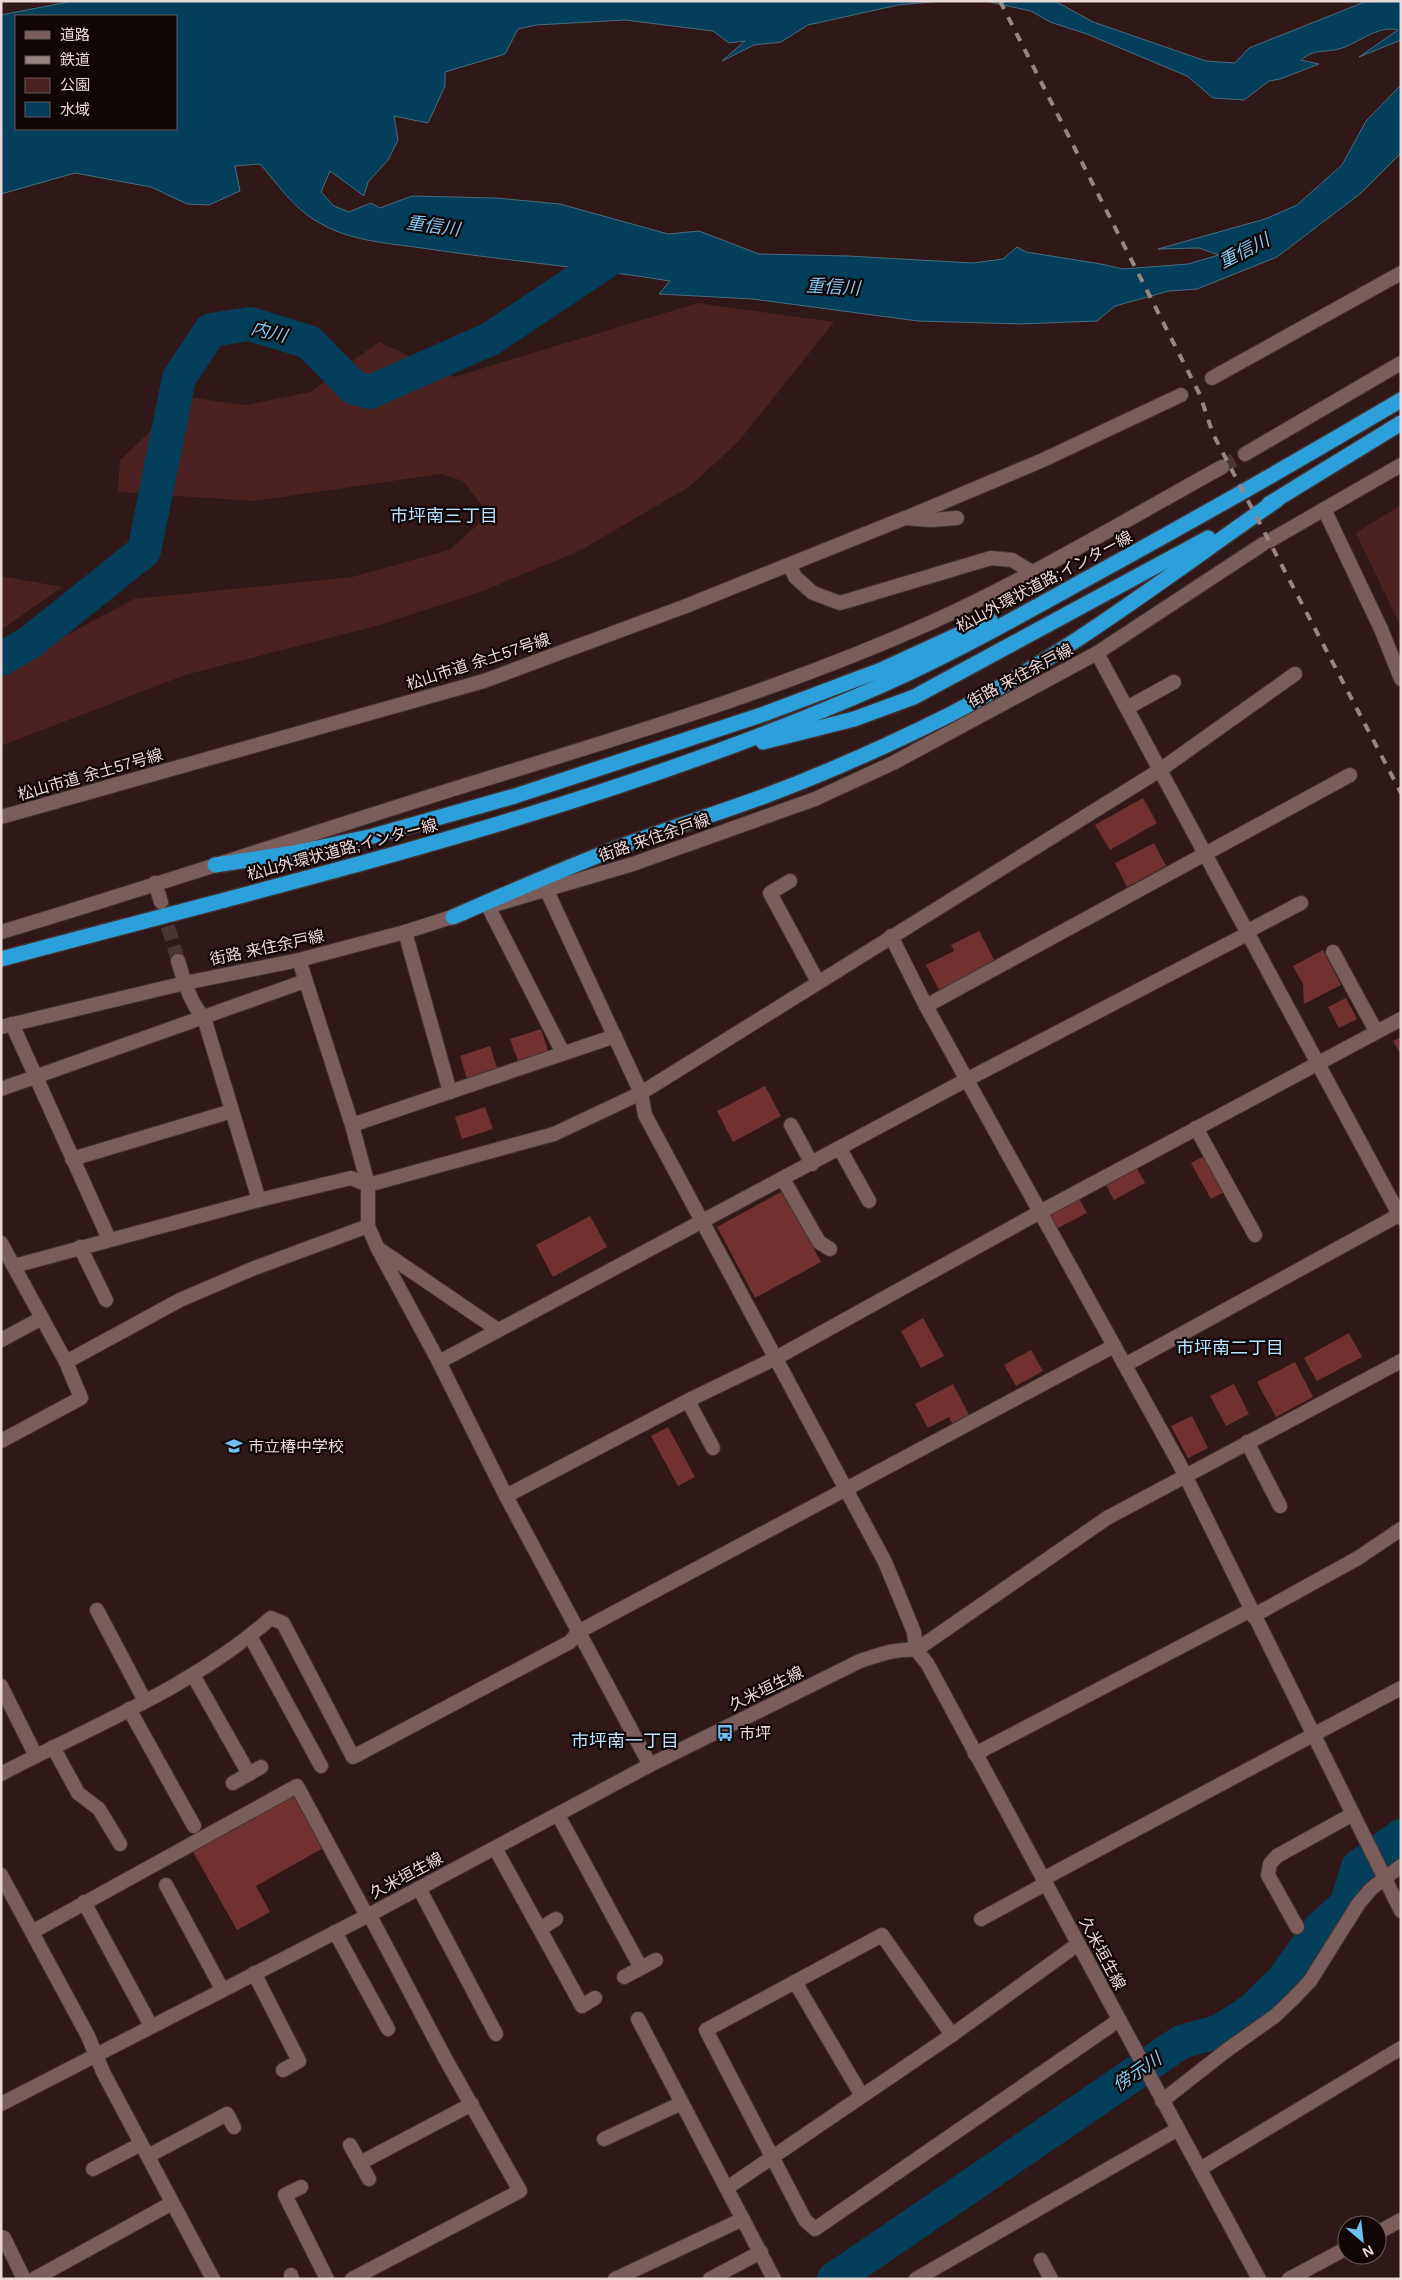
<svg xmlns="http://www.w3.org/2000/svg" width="1402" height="2280" font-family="Arial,'Noto Sans JP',sans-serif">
	<rect width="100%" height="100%" fill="#2f1817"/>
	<g fill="#4b2221">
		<path d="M 698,303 L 834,322 L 738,442 L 689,487 L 581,550 L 483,591 L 376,626 L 185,675 L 1,746 L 1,675 L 54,642 L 134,599 L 352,577 L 449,550 L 489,515 L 463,481 L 440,474 L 255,501 L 118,492 L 120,460 L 187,397 L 246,405 L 310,392 L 379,342 L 454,377 Z"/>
		<path d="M 1401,505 L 1401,627 L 1356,533 Z"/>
		<path d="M 1,576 L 62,587 L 1,630 Z"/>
	</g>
	<g fill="#033f5a" stroke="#486d80" fill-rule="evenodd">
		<path d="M 73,1 L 942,1 L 898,5 L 808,25 L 781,42 L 754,45 L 722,61 L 745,41 L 729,43 L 713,31 L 625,20 L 536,25 L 518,29 L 505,54 L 445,72 L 445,86 L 428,123 L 394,116 L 398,140 L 388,160 L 368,182 L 364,196 L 330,171 L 321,192 L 334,206 L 349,212 L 371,203 L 380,208 L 412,196 L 496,198 L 560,204 L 668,234 L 699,231 L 759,254 L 848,256 L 973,263 L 1003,259 L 1017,247 L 1026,252 L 1101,264 L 1123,269 L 1188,264 L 1219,255 L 1199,248 L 1158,249 L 1265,219 L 1297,205 L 1342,165 L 1366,121 L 1401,85 L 1401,153 L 1361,193 L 1277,257 L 1197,289 L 1169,291 L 1115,306 L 1097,321 L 1021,324 L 918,321 L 753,299 L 659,294 L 670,281 C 590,268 509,261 429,249 C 395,244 356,242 325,226 C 294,210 282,189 260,164 L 235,166 L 240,191 L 209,205 L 187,204 L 151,187 L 75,173 L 1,194 L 1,15 ZM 16,16 L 176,16 L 176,129 L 16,129 Z"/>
		<path d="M 985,1 L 1055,1 L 1093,22 L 1206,61 L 1235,63 L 1249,48 L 1367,1 L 1401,1 L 1401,40 L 1359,57 L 1398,30 C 1376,25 1360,43 1339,49 C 1323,53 1316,48 1301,60 L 1319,64 L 1280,79 L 1269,81 L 1244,100 L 1213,98 L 1187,76 L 1087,34 L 1050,22 L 1031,11 Z"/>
		<path d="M 1401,1824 L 1401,1852 L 1371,1876 L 1358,1867 L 1352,1861 Z"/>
	</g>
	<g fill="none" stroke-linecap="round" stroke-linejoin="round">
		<g stroke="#033f5a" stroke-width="34">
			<path d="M 1,659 L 29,643 L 144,551 L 179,378 L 211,330 L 250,324 L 309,342 L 354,388 L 370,392 L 490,339 L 622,251"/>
			<path d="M 834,2279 L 1181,2042 L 1220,2031 L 1251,2011 L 1283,1980 L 1321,1927 L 1346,1905 L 1358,1867 L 1401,1836"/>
		</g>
	</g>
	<g fill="#713131">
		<path d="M 1143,798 L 1157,823 L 1110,850 L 1095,825 Z"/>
		<path d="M 1154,843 L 1166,866 L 1127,887 L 1115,863 Z"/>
		<path d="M 979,931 L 995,961 L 939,990 L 926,965 L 954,951 L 951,945 Z"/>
		<path d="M 1323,950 L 1341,985 L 1304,1004 L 1303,984 L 1293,966 Z"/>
		<path d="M 1346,998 L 1357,1019 L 1339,1028 L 1328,1007 Z"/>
		<path d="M 541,1029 L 548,1051 L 518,1061 L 510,1039 Z"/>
		<path d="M 1401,1037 L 1401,1055 L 1393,1041 Z"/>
		<path d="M 490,1046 L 497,1068 L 467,1079 L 460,1056 Z"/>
		<path d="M 765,1086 L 781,1116 L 733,1142 L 717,1111 Z"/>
		<path d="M 485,1107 L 493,1129 L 462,1139 L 455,1117 Z"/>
		<path d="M 1206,1155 L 1226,1191 L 1211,1199 L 1191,1163 Z"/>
		<path d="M 1137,1168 L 1145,1183 L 1114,1200 L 1106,1185 Z"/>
		<path d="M 783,1191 L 821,1262 L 755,1298 L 717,1227 Z"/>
		<path d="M 1079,1198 L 1087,1213 L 1056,1229 L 1048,1215 Z"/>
		<path d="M 590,1216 L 607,1247 L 553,1277 L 536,1245 Z"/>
		<path d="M 923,1318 L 944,1356 L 921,1368 L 901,1331 Z"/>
		<path d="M 1349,1333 L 1362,1357 L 1317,1381 L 1304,1358 Z"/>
		<path d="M 1031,1350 L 1043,1371 L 1016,1386 L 1004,1365 Z"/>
		<path d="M 1295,1362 L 1313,1397 L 1276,1417 L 1257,1382 Z"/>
		<path d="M 953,1384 L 969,1415 L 952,1423 L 949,1417 L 928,1428 L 915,1404 Z"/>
		<path d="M 1234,1384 L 1249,1414 L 1226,1426 L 1210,1396 Z"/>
		<path d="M 1192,1416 L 1208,1448 L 1188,1458 L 1171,1426 Z"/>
		<path d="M 668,1427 L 695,1477 L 678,1486 L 651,1436 Z"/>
		<path d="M 295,1793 L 325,1847 L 256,1886 L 270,1912 L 237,1930 L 192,1850 Z"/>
	</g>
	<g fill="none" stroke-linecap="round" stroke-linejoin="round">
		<g stroke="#4b3534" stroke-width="14" stroke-dasharray="14 7" stroke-linecap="butt">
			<path d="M 1222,467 L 1245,454"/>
			<path d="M 162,906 L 178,961"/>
		</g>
		<g stroke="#443232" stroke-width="16">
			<g id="minor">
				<path d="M 1212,378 L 1401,273"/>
				<path d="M 1245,454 L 1401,363"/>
				<path d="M 1324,509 L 1381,629 L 1401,679"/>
				<path d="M 908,517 L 1043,460 L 1181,395"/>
				<path d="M 1269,541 L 1401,465"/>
				<path d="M 790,565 L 795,577 L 813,593 L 840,603 L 991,558 L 1012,560 L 1032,572"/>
				<path d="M 1097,653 L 1401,1218"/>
				<path d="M 1127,708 L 1174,682"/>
				<path d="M 1,817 L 484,681 L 686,606 L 905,518 L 931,520 L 957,518"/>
				<path d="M 790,881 L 770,893 L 818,982"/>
				<path d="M 155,883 L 161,902"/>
				<path d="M 546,889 L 641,1093 L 645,1115 L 885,1562 L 914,1632 L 916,1650 L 1107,1518 L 1401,1361"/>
				<path d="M 497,904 L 633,864 L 815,799 L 893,763 L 1097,653 L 1263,544"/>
				<path d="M 488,906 L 563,1053"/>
				<path d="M 1,932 C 144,889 286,842 428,797 C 597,744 769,695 932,622 C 1031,577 1126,520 1222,467"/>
				<path d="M 405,932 L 450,1092"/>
				<path d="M 1246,932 L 1301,903"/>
				<path d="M 891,936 L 926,1006 L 1179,1463 L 1401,1911"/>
				<path d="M 1333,952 L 1376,1031"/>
				<path d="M 299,960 L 352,1125 L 368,1185 L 368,1226 L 377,1247 L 439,1362 L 506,1496 L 650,1765"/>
				<path d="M 178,961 C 184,980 190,1003 204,1018 L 259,1200"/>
				<path d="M 926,1006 L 1350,775"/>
				<path d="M 12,1024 L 109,1239"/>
				<path d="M 1,1027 L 185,983 L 299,960 L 405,932 L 464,913"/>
				<path d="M 1,1089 L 305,981"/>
				<path d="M 352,1125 L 615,1036"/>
				<path d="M 791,1125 L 812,1164"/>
				<path d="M 1196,1128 L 1255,1235"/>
				<path d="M 840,1149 L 869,1201"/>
				<path d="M 72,1159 L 232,1111"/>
				<path d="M 783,1179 L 819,1242 L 830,1249"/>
				<path d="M 1,1243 L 66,1362 L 81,1398 L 1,1441"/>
				<path d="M 80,1247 L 106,1300"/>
				<path d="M 379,1249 L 498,1330"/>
				<path d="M 14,1266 L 259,1200 L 351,1178 L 368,1185 L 554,1134 L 641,1093 L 1160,770 L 1295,674"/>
				<path d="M 1,1340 L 42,1318"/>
				<path d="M 66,1362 L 180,1300 L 252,1269 L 368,1226"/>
				<path d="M 439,1362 L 968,1079 L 1247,934"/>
				<path d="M 1125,1365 L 1399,1215"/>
				<path d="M 688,1401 L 713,1448"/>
				<path d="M 1247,1442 L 1280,1506"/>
				<path d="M 506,1496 L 693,1398 L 776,1358 L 1040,1212 L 1401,1019"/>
				<path d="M 97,1610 L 145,1701"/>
				<path d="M 1253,1616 L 1358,1558 L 1401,1529"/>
				<path d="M 250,1636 L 321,1766"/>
				<path d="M 193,1675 L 249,1774"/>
				<path d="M 1,1686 L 36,1756"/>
				<path d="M 129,1709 L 194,1826"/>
				<path d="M 53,1747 L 78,1793 L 99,1809 L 120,1844"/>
				<path d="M 975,1754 L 1251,1610"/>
				<path d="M 1,1774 C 92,1726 193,1687 271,1618 L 283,1623 L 353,1757 L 570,1642 L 578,1632 L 1114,1346"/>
				<path d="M 233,1783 L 261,1767"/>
				<path d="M 558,1815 L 641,1968"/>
				<path d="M 495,1848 L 582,2006 L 595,1998"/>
				<path d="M 1,1875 L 88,2036 L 103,2072 L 213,2279"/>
				<path d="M 1043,1879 L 1401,1688"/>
				<path d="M 166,1885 L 222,1989"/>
				<path d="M 419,1888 L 496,2034"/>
				<path d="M 84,1902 L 151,2026"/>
				<path d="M 981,1919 L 1045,1884"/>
				<path d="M 1297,1927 L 1268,1875 L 1270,1864 L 1277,1856 L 1353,1814"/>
				<path d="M 540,1929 L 556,1919"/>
				<path d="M 32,1932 L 297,1786 L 367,1916"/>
				<path d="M 335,1932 L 388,2029"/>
				<path d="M 254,1973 L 299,2061 L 283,2070"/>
				<path d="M 624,1977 L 656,1960"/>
				<path d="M 795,1982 L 862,2096"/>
				<path d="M 638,2019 L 774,2279"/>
				<path d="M 952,2035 L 882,1935 L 706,2030 L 805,2220 L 815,2229 L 1119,2020"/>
				<path d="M 1162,2101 L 1227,2050 L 1275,2016 L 1293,1999 L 1310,1981 L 1359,1903 L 1372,1888 L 1401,1866"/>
				<path d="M 604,2139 L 682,2103"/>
				<path d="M 350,2145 L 369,2179"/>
				<path d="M 148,2156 L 227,2114 L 234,2127"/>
				<path d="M 360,2163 L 472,2104"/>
				<path d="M 93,2169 L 141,2144"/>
				<path d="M 1200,2169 L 1401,2048"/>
				<path d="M 301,2187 L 285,2195 L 327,2279"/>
				<path d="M 727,2188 L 952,2035 L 1078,1944"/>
				<path d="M 1377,2233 L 1401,2220"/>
				<path d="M 1,2237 L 4,2238 L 24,2279"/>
				<path d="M 1041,2260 L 1051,2279"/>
				<path d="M 291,2275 L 292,2279"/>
				<path d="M 34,2279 L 172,2203"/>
				<path d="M 352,2279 L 520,2191 L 446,2060 L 369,1914"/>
				<path d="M 615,2279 L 743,2219"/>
				<path d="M 710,2279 L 761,2252"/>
				<path d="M 916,2279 L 1178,2129"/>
				<path d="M 1289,2279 L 1347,2248"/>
			</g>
		</g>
		<g stroke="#443232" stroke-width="16">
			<path id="secondary" d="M 1,2104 L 367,1916 L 650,1765 L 860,1661 C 879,1655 896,1648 916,1650 L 927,1663 L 1259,2279"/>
		</g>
		<g stroke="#443232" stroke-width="18">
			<g id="motorway">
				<path d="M 1269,504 L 1401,423"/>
				<path d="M 763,742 L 854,719 L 914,697 L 1208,538"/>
				<path d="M 215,865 L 294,853 L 373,836 L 515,796 L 764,714 L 881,670 L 990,620"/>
				<path d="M 453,917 C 510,892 567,867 625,845 C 673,827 722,812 770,794 C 831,771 891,744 949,715 C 1066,655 1170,574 1277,500"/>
				<path d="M 1,959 C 299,879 604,809 887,683 C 956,652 1023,614 1090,577 C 1194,520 1298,461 1401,400"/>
			</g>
		</g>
		<use href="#minor" stroke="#7b5e5c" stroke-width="14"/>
		<use href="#secondary" stroke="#7b5e5c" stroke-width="14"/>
		<use href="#motorway" stroke="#2ba0da" stroke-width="15"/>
		<path stroke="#988584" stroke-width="4" stroke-dasharray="9 9" stroke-linecap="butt" d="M 1000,1 L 1200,395 L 1213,434 L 1401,793"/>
	</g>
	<defs>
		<g id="school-bare" transform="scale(1.35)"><path d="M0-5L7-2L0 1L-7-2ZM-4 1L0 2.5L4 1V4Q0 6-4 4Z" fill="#6ec2f3" stroke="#100606" stroke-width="2.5" paint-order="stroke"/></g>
		<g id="bus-bare" transform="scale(1.35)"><path d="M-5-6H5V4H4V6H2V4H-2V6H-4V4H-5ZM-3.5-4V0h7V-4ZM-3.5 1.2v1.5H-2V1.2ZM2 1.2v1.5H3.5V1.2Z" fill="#6ec2f3" stroke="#100606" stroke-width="2.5" paint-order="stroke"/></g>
	</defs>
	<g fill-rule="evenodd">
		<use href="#school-bare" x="234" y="1446"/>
		<use href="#bus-bare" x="725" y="1733"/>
	</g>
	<g text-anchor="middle" stroke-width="4.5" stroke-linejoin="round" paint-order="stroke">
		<g font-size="16" fill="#e9d8d7" stroke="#100606">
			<text transform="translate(1044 581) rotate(-28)" y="6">松山外環状道路;インター線</text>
			<text transform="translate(478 661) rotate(-18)" y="6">松山市道 余土57号線</text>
			<text transform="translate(1020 675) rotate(-28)" y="6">街路 来住余戸線</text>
			<text transform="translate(90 774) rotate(-16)" y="6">松山市道 余土57号線</text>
			<text transform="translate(654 837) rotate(-19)" y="6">街路 来住余戸線</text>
			<text transform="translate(342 849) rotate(-15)" y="6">松山外環状道路;インター線</text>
			<text transform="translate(267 947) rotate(-12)" y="6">街路 来住余戸線</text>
			<text transform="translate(766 1688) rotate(-26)" y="6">久米垣生線</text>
			<text transform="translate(406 1875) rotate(-28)" y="6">久米垣生線</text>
			<text transform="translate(1103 1953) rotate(62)" y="6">久米垣生線</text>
		</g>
		<g font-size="16" fill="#e9d8d7" stroke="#100606" text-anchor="start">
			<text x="248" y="1452">市立椿中学校</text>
			<text x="739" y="1739">市坪</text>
		</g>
		<g font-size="18" font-style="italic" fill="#80caf6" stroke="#100606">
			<text transform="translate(433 226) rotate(8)" y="6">重信川</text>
			<text transform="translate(1244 251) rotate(-27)" y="6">重信川</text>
			<text transform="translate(833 287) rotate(3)" y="6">重信川</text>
			<text transform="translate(269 332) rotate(14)" y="6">内川</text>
			<text transform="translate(1137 2072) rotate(-34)" y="6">傍示川</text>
		</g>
		<g font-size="18" fill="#b5e1fd" stroke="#100606">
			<text x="444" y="522">市坪南三丁目</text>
			<text x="1230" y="1354">市坪南二丁目</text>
			<text x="625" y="1747">市坪南一丁目</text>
		</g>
	</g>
	<rect width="1402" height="2280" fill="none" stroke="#e9d8d7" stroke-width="5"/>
	<rect x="15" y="15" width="162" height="115" fill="#100606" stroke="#675a5a"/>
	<rect x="25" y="31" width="25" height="8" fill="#7b5e5c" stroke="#675a5a"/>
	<text x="60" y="40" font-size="15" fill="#e9d8d7">道路</text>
	<rect x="25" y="56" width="25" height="8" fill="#988584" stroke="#675a5a"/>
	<text x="60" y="65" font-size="15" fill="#e9d8d7">鉄道</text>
	<rect x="25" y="78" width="25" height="15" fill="#4b2221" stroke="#675a5a"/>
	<text x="60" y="90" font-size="15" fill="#e9d8d7">公園</text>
	<rect x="25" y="102" width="25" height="15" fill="#033f5a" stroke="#675a5a"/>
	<text x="60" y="115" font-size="15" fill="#e9d8d7">水域</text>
	<g transform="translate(1362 2240) rotate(152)"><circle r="24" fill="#100606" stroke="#675a5a"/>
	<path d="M0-4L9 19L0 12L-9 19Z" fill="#6ec2f3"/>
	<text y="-8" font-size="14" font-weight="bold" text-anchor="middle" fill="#e9d8d7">N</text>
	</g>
</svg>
